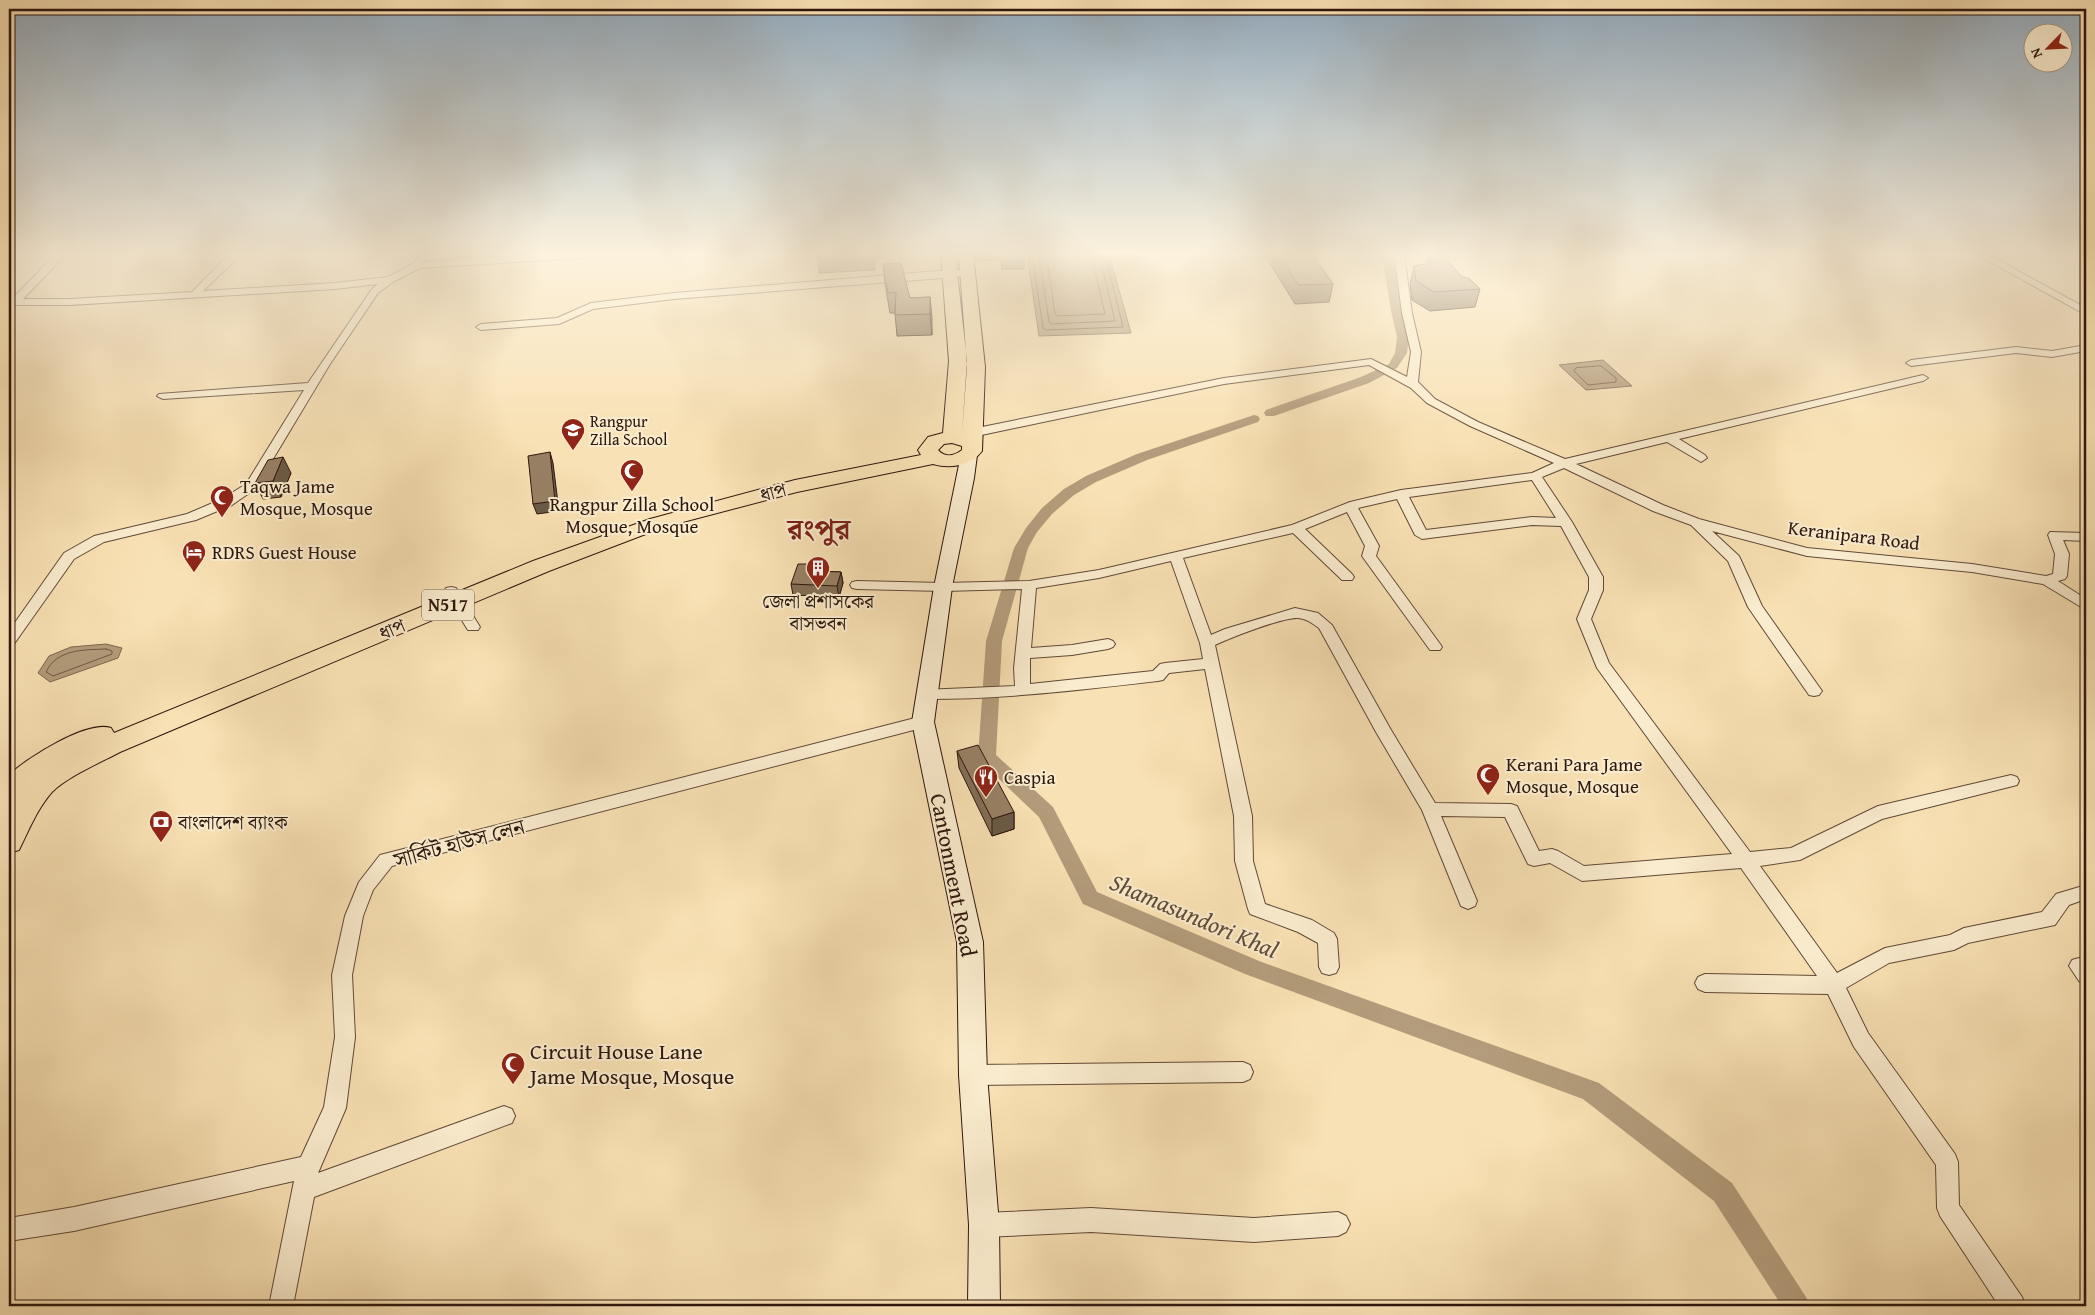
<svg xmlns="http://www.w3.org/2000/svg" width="2095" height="1315" font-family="'Gentium Book Plus','Noto Serif Bengali',serif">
	<rect width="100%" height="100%" fill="#f8e1b4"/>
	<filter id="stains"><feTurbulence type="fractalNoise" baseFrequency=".004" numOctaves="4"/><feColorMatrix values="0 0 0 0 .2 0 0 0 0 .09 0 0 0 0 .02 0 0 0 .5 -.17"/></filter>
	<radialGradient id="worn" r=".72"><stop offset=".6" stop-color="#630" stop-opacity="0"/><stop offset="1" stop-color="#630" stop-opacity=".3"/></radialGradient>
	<g fill="#b39c7b" stroke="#7d664f">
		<path d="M 1027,254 L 1109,254 L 1131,333 L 1039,336 Z"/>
		<path d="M 1603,360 L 1632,386 L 1586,390 L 1559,365 Z"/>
		<path d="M 106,644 L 122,648 L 118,658 L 50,682 L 38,673 L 49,656 L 71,647 Z"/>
	</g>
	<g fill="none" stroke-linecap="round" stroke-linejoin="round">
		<g stroke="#705944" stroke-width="1">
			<path d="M 1032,254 L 1043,328 L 1046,330 L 1123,327 L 1105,254"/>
			<path d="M 1039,254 L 1049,322 L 1051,324 L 1115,321 L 1099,254"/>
			<path d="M 1046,254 L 1055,314 L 1058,316 L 1105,314 L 1091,254"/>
			<path d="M 1601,366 L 1616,378 L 1616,382 L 1588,385 L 1574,371 L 1576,368 Z"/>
			<path d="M 106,649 L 112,651 L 112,654 L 53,676 L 46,672 C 57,649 83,650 106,649 Z"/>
		</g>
		<g fill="#b39c7b" fill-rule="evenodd">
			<path d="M 1382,254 L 1392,254 L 1401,311 L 1409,337 L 1407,353 L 1397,368 L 1369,383 L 1274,416 L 1266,416 L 1264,413 L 1266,410 L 1361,377 L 1389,364 L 1395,353 L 1397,337 L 1391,311 Z"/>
			<path d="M 1254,415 L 1258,416 L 1260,419 L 1258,422 L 1147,460 L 1096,482 L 1074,495 L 1052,514 L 1037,532 L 1028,548 L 1002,641 L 996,755 L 1053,807 L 1097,892 L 1259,961 L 1599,1083 L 1732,1183 L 1806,1297 L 1810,1306 L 1782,1306 L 1714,1201 L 1583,1099 L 1245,974 L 1083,904 L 1039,817 L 981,762 L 978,757 L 986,641 L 1014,548 L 1026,528 L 1042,508 L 1064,489 L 1086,476 L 1137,454 Z"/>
		</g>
		<g stroke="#604937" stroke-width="2">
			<g id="minor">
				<path d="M 56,254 L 66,254 L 23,299 L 70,299 L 192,292 L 229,254 L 237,254 L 238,257 L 203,291 L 335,283 L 388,277 L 414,263 L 420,254 L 429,254 L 424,262 L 554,254 L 601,254 L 596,257 L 420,268 L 393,282 L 378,293 L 330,364 L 255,489 L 232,505 L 196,520 L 104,542 L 74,559 L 14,644 L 9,646 L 9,631 L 64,553 L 94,536 L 187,514 L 222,499 L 246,484 L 304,390 L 163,399 L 157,396 L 159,394 L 308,383 L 372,289 L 378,284 L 335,289 L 70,305 L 9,305 L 9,299 L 12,299 Z"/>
				<path d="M 1394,254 L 1404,254 L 1412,313 L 1421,352 L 1418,382 L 1435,399 L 1478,422 L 1565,459 L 1923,375 L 1928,378 L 1923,381 L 1679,439 L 1705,455 L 1707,458 L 1701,462 L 1667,442 L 1576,464 L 1663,505 L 1699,519 L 1807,548 L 1972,564 L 2046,576 L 2053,574 L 2055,554 L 2048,535 L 2050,532 L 2086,533 L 2086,541 L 2063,540 L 2069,554 L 2067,576 L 2065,579 L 2058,581 L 2086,599 L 2086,610 L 2043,584 L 1972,572 L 1807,556 L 1712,531 L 1739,556 L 1762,606 L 1822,691 L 1819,695 L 1814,696 L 1809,695 L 1748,607 L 1728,561 L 1691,525 L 1653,511 L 1564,468 L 1542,477 L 1572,522 L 1603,577 L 1603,590 L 1591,619 L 1609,663 L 1750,852 L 1791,848 L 1878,806 L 2011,775 L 2017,777 L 2019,781 L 2017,785 L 1882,819 L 1800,860 L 1760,866 L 1837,973 L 1885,948 L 1950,935 L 1964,928 L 2042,912 L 2056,894 L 2086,885 L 2086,899 L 2069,905 L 2055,925 L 1968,943 L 1954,950 L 1889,963 L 1846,988 L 1868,1033 L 1955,1154 L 1958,1162 L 1959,1205 L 2022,1297 L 2025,1306 L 1999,1306 L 1940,1216 L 1937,1208 L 1936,1165 L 1854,1047 L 1828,994 L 1705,992 L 1698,989 L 1695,983 L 1698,977 L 1705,974 L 1817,976 L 1741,868 L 1582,881 L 1550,863 L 1534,866 L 1528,864 L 1505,817 L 1441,816 L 1477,901 L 1475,906 L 1468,909 L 1461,906 L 1422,810 L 1376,732 L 1319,628 C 1312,623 1307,619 1298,618 C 1283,617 1230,638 1215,645 L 1252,816 L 1253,861 L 1265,904 L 1312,920 L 1334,933 L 1337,939 L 1339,967 L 1336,973 L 1329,975 L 1322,973 L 1319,967 L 1318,943 L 1298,932 L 1250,914 L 1248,909 L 1235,861 L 1234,816 L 1205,669 L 1169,673 L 1163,680 L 1158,681 C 1081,690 1005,699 928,699 L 923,698 L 920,694 L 923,690 L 1015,686 L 1014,668 L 1022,589 L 943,591 L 857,589 L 852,588 L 850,585 L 852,582 L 857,581 L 943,583 L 1029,581 L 1099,570 L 1292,525 L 1350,502 L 1401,490 L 1532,473 L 1554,463 L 1470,426 L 1427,403 L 1411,388 L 1369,365 L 1224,384 L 972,437 L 966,433 L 972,429 L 1224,378 L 1371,359 L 1407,377 L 1411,352 L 1402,313 ZM 1532,480 L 1556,518 L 1532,517 L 1426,530 L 1409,497 ZM 1397,499 L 1415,535 L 1422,539 L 1532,525 L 1561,526 L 1589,577 L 1589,590 L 1577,619 L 1597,668 L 1732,854 L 1584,866 L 1558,851 L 1552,849 L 1539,851 L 1517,806 L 1511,804 L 1435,803 L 1391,730 L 1332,625 L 1318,613 L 1295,608 L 1225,629 L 1211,635 L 1183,558 L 1293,533 L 1342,580 L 1352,580 L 1354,577 L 1352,574 L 1305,529 L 1347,512 L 1365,546 L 1362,556 L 1430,650 L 1440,650 L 1442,647 L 1440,644 L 1376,556 L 1379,546 L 1358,508 ZM 1171,561 L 1200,643 L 1203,659 L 1165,663 L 1160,664 L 1153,671 L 1030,684 L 1030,658 L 1072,655 L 1108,649 L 1113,647 L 1115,644 L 1113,641 L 1108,639 L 1072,645 L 1031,648 L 1036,588 L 1099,578 Z"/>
				<path d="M 1976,254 L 1987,254 L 2086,308 L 2086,315 Z"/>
				<path d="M 950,270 L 968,270 L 973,273 L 968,276 L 674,299 L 593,309 L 559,324 L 481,330 L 476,327 L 481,324 L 557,318 L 591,303 L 674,293 Z"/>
				<path d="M 2086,345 L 2086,351 L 2052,357 L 2016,353 L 1911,366 L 1906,363 L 1911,360 L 2016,347 L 2052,351 Z"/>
				<path d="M 451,587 L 456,588 L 458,591 L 480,627 L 478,630 L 468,630 L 466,627 L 444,591 L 446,588 Z"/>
				<path d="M 923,716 L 929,718 L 931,722 L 929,726 L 392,866 L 373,890 L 363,916 L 352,975 L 355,1037 L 346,1108 L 318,1173 L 504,1106 L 512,1109 L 515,1116 L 512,1123 L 314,1197 L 293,1306 L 269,1306 L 294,1181 L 74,1231 L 9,1241 L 9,1218 L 74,1207 L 301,1157 L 324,1107 L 335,1037 L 332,975 L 345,916 L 359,882 L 380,855 Z"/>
				<path d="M 2079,958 L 2086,961 L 2086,984 L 2079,981 L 2069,966 L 2072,960 Z"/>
				<path d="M 1243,1062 L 1250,1065 L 1253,1072 L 1250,1079 L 1243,1082 L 973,1085 L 966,1082 L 963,1075 L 966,1068 L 973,1065 Z"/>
				<path d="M 1091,1208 L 1254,1218 L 1338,1212 L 1346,1216 L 1350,1224 L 1346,1232 L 1338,1236 L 1254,1242 L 1091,1232 L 984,1237 L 976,1233 L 972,1225 L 976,1217 L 984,1213 Z"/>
			</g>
		</g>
		<g stroke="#2d160d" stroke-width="2">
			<path id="secondary" d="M 969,450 L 975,452 L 977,455 L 974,478 L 952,587 L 934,722 L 983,942 L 987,1075 L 999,1225 L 1000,1306 L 968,1306 L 969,1225 L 959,1075 L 957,942 L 912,722 L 934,587 L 961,455 L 963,452 Z"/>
		</g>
		<g stroke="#2d160d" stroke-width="2">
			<path id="trunk" d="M 941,254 L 955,254 L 967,361 L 962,433 L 967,367 L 959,254 L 973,254 L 985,367 L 982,451 C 971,466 950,469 933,464 L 797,492 L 664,527 L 549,571 L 120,752 C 101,762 67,777 52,792 C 37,809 29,830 19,850 L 9,853 L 9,811 L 15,802 L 9,804 L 9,775 C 27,758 87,720 111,728 L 114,733 L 533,561 L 650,519 L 795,480 L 921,455 L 918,450 L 928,437 L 943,433 L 949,361 ZM 952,443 L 962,446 L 962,450 C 954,456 945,458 938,450 L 944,444 Z"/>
		</g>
		<use href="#minor" fill="#faecce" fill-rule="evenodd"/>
		<use href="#secondary" fill="#faecce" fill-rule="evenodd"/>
		<use href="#trunk" fill="#f8e1b4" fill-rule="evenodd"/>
	</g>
	<g fill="#826e56" stroke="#2d160d">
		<path d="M 817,254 L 874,254 L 875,270 L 819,273 Z"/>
		<path d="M 974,254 L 1024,254 L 1024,269 L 1002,269 L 1001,260 L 976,261 Z"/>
		<path d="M 1264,254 L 1312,254 L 1333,284 L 1329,302 L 1295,304 Z"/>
		<path d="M 1428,256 L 1480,289 L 1475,307 L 1430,311 L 1412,300 L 1410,284 L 1414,266 L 1426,264 Z"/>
		<path d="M 883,264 L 910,298 L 930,297 L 932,335 L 897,336 L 895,313 L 890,313 L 885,284 Z"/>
		<path d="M 291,473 L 281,497 L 263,499 L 255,483 Z"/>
		<path d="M 815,564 L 816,571 L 841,572 L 843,583 L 839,597 L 793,595 L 791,584 Z"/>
		<path d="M 957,751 L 1014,812 L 1014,829 L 992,836 L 959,768 Z"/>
	</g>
	<g fill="#6a5a46" stroke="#2d160d">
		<path d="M 457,254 L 472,254 L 472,256 L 458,257 Z"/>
		<path d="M 930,297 L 932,318 L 932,335 L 930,314 Z"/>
		<path d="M 550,452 L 553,463 L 559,511 L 537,514 L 533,504 Z"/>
		<path d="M 283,457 L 291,473 L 281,497 L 273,481 Z"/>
		<path d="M 841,572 L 843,583 L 839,597 L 837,586 Z"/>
		<path d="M 1014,812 L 1014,829 L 992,836 L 992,819 Z"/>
	</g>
	<g fill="#978064" stroke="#2d160d">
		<path d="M 1001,254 L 1024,254 L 1024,256 L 1001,257 Z"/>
		<path d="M 1278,254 L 1312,254 L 1333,284 L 1298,285 Z"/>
		<path d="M 1443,255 L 1461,276 L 1470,279 L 1480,289 L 1434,292 L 1416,281 L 1414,266 L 1434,263 L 1428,256 Z"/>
		<path d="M 901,263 L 910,298 L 930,297 L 930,314 L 895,315 L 896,292 L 888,293 L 883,264 Z"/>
		<path d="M 550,452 L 555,501 L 533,504 L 528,456 Z"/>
		<path d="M 283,457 L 273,481 L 255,483 L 268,460 Z"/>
		<path d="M 798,564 L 815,564 L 813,571 L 841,572 L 837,586 L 791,584 Z"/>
		<path d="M 978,745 L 1014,812 L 992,819 L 957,751 Z"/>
	</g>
	<linearGradient id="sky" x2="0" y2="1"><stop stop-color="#93aabc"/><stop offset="0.58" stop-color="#fcf2dd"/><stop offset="1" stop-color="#fcf2dd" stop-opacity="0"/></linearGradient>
	<rect width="2095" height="438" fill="url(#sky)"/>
	<defs>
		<g id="school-pin" transform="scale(1.25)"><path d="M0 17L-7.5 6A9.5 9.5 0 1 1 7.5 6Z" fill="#8f2418" stroke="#faecce"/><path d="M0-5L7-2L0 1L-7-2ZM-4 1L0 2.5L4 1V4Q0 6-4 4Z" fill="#fff"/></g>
		<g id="mosque-pin" transform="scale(1.25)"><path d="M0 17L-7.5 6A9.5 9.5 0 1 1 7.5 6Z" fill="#8f2418" stroke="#faecce"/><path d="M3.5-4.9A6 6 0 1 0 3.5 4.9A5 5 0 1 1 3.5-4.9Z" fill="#fff"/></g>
		<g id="hotel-pin" transform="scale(1.25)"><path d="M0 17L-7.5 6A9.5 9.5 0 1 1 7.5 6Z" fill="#8f2418" stroke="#faecce"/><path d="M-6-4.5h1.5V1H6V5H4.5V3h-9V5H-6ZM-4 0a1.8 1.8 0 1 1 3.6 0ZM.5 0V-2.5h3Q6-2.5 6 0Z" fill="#fff"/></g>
		<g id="building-pin" transform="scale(1.25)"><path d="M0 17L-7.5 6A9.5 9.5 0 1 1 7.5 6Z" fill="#8f2418" stroke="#faecce"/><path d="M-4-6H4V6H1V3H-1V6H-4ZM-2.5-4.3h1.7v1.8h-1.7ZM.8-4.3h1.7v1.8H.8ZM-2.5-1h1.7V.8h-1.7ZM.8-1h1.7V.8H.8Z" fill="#fff"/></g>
		<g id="restaurant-pin" transform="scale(1.25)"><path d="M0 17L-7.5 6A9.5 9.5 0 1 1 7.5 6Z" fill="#8f2418" stroke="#faecce"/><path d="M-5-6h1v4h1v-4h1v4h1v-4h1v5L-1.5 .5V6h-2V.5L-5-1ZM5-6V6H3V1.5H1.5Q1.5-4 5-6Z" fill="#fff"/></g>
		<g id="bank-pin" transform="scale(1.25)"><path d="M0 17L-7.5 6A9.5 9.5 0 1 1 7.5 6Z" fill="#8f2418" stroke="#faecce"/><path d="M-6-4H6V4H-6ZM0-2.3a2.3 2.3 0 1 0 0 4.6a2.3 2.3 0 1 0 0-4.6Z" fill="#fff"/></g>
	</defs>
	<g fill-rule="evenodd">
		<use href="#school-pin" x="573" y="430"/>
		<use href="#mosque-pin" x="632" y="471"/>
		<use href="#mosque-pin" x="222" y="497"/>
		<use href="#hotel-pin" x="194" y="552"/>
		<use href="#building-pin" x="818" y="568"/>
		<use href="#mosque-pin" x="1488" y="775"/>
		<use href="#restaurant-pin" x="986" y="777"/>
		<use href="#bank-pin" x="161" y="822"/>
		<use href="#mosque-pin" x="513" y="1064"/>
	</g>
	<g text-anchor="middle" stroke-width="4" stroke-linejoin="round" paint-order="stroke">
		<g font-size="16" fill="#2d160d" stroke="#faecce" text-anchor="start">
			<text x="590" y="427">Rangpur<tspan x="590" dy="18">Zilla School</tspan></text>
		</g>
		<rect fill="#faecce" stroke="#6a5647" stroke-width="1" x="422" y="589.5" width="52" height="31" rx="4"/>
		<g font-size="18" font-weight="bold" fill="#2d160d">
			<text x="448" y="611">N517</text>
		</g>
		<g font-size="19" fill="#2d160d" stroke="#faecce" text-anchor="start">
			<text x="240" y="493">Taqwa Jame<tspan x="240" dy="22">Mosque, Mosque</tspan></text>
			<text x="632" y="511" text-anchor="middle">Rangpur Zilla School<tspan x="632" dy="22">Mosque, Mosque</tspan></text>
			<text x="212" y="559">RDRS Guest House</text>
			<text x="818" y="608" text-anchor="middle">জেলা প্রশাসকের<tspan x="818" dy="22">বাসভবন</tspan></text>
			<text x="1506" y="771">Kerani Para Jame<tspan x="1506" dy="22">Mosque, Mosque</tspan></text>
			<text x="1004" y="784">Caspia</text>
			<text x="178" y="829">বাংলাদেশ ব্যাংক</text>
		</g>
		<g font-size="19" fill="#2d160d" stroke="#faecce">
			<text transform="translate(773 492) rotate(-15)" y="7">ধাপ</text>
			<text transform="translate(1854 535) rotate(7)" y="7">Keranipara Road</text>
			<text transform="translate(392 629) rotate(-23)" y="7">ধাপ</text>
		</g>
		<g font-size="22" fill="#2d160d" stroke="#faecce">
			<text transform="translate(459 843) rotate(-15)" y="8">সার্কিট হাউস লেন</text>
			<text transform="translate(954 875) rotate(79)" y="8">Cantonment Road</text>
		</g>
		<g font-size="22" fill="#2d160d" stroke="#faecce" text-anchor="start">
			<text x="530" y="1059">Circuit House Lane<tspan x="530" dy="25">Jame Mosque, Mosque</tspan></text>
		</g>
		<g font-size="24" font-style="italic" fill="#634c39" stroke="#faecce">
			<text transform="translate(1194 916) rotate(23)" y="8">Shamasundori Khal</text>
		</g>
		<g font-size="29" font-weight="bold" fill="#7a1f14" stroke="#faecce">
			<text x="819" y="539">রংপুর</text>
		</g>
	</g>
	<rect width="2095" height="1315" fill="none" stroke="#f8e1b4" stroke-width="30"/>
	<rect x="10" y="10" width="2075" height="1295" fill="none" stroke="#2d160d" stroke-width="2.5"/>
	<rect x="15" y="15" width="2065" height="1285" fill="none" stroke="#2d160d"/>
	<g transform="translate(2048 48) rotate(246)"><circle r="24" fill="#faecce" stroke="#a89681"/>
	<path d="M0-4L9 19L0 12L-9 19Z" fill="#8f2418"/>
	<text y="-8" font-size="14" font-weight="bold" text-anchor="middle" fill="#2d160d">N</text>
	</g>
	<rect width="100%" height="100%" filter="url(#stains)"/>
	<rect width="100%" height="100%" fill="url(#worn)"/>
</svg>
